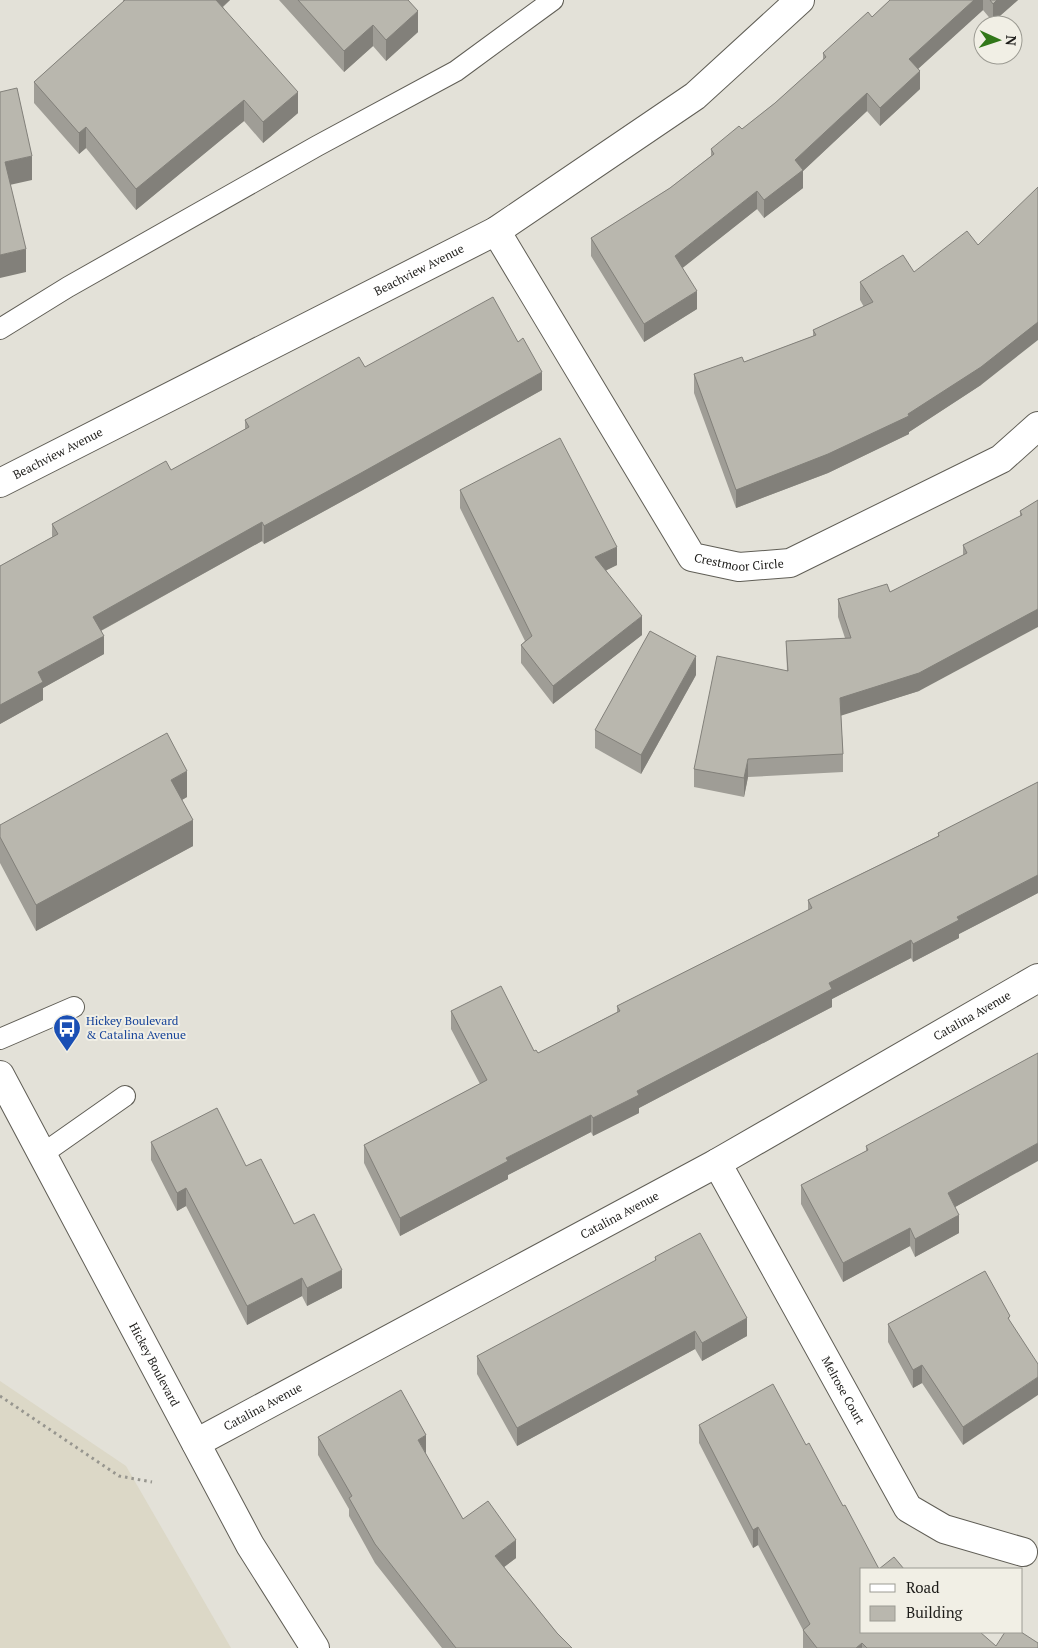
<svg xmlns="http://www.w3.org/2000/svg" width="1038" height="1648" font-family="'PT Serif',serif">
	<rect width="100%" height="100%" fill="#e3e1d8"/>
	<path fill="#dcd8c7" d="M 0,1381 L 126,1466 L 231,1648 L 0,1648 Z"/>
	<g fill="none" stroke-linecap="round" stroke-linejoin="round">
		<g stroke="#605e56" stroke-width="22">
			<g id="lane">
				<path d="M 0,329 L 68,287 L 317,146 L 456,71 L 553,0"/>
				<path d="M 0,1039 L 74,1007"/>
				<path d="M 41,1155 L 125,1096"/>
			</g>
		</g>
		<g stroke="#605e56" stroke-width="30">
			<g id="street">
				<path id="s1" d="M 496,231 L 692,557 L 739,567 L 790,563 L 1001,459 L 1038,426"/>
				<path id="s2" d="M 0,483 L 496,231 L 695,96 L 800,0"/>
				<path id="s3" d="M 717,1163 L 908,1508 L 944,1529 L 1023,1552"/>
				<path id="s4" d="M 196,1443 L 717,1163 L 1038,978"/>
			</g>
		</g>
		<g stroke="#605e56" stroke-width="30">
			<g id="secondary">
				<path id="s5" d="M 0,1075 L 250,1545 L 315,1648"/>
			</g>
		</g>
		<path stroke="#97968f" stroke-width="3" stroke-dasharray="2.5 4" stroke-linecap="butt" d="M 0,1396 L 119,1476 L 152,1482"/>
		<use href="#lane" stroke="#fff" stroke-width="20"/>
		<use href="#street" stroke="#fff" stroke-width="28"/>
		<use href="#secondary" stroke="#fff" stroke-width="28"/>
	</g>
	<g fill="#9f9d96">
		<path d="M 123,0 L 230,0 L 223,7 L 298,113 L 263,143 L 244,121 L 136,210 L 86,148 L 79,154 L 34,103 L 34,82 L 123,2 Z"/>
		<path d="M 279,0 L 408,0 L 418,32 L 386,61 L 373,46 L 344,72 Z"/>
		<path d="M 890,0 L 1018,0 L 993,22 L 983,10 L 918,69 L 920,89 L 880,126 L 867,111 L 803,171 L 803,188 L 764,218 L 757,209 L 682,268 L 697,309 L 644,342 L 591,256 L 591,238 L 670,188 L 711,156 L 711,149 L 742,129 L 775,103 L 823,60 L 823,53 L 872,17 Z"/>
		<path d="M 860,282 L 981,385 L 909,432 L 909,434 L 828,473 L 736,508 L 694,393 L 694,374 L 744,362 L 813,336 L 813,330 L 864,307 L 860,300 Z"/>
		<path d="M 365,367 L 542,390 L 361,491 L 264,544 L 262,541 L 101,631 L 104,654 L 43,688 L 43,700 L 0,724 L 0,566 L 52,537 L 52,524 L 171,470 L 245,429 L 245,420 Z"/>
		<path d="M 460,490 L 617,565 L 606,570 L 642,635 L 553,704 L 521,663 L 521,645 L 525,641 L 460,508 Z"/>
		<path d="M 1038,500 L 919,691 L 841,715 L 843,754 L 843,772 L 748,777 L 744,797 L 694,787 L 694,769 L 787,671 L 786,641 L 845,638 L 838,617 L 838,599 L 890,592 L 963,555 L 963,545 L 1020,516 L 1020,511 Z"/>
		<path d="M 696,675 L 641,774 L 595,748 L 595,730 Z"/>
		<path d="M 1038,782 L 1038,893 L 959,934 L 959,938 L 913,962 L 911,958 L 832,999 L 832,1007 L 639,1108 L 639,1113 L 593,1136 L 591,1132 L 508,1175 L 508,1179 L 400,1236 L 364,1163 L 364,1145 L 480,1084 L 451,1029 L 451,1011 L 538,1053 L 617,1012 L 617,1006 L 808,910 L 808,900 L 938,836 L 938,833 Z"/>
		<path d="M 187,797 L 182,800 L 193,846 L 36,931 L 0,863 L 0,825 Z"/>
		<path d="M 151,1142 L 246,1166 L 294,1224 L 342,1288 L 307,1306 L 302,1296 L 247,1325 L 186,1206 L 177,1211 L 151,1160 Z"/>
		<path d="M 866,1146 L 1009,1177 L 955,1207 L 959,1233 L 915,1257 L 910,1246 L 843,1282 L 801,1204 L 801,1185 L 866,1151 Z"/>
		<path d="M 655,1257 L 747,1336 L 702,1361 L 695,1349 L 517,1446 L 477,1374 L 477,1356 L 655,1261 Z"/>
		<path d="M 1010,1316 L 963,1445 L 922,1383 L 913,1388 L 888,1342 L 888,1324 Z"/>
		<path d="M 699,1425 L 806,1445 L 843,1506 L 879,1569 L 904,1569 L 862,1569 L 996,1646 L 1038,1648 L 803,1648 L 803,1630 L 758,1545 L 753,1548 L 699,1443 Z"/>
		<path d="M 318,1437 L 463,1519 L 516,1558 L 504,1567 L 557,1633 L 572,1648 L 442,1648 L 375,1563 L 349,1516 L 349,1509 L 318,1455 Z"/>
	</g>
	<g fill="#82807a">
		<path d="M 212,0 L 230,0 L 212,16 Z"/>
		<path d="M 974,0 L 983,0 L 983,10 L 909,77 L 909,59 Z"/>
		<path d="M 997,0 L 1018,0 L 993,22 L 993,4 Z"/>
		<path d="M 418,11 L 418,32 L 386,61 L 386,40 Z"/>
		<path d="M 373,25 L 373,46 L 344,72 L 344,51 Z"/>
		<path d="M 920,71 L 920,89 L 880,126 L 880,108 Z"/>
		<path d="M 298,92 L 298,113 L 263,143 L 263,122 Z"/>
		<path d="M 867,93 L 867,111 L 803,171 L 803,188 L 764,218 L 764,200 L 795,160 Z"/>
		<path d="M 244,100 L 244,121 L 136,210 L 136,189 Z"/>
		<path d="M 86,127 L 86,148 L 79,154 L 79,133 Z"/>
		<path d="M 32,156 L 32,180 L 5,186 L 5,162 Z"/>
		<path d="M 757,191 L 757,209 L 675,274 L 675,256 Z"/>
		<path d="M 26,249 L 26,272 L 0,278 L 0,255 Z"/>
		<path d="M 697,291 L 697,309 L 644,342 L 644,324 Z"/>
		<path d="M 1038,322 L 1038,340 L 981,385 L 909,432 L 909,434 L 828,473 L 736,508 L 736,490 L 908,414 Z"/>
		<path d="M 542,372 L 542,390 L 361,491 L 264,544 L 264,526 Z"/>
		<path d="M 262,522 L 262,541 L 93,635 L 93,617 Z"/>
		<path d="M 617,547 L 617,565 L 595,576 L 595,557 Z"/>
		<path d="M 1038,609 L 1038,627 L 919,691 L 840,716 L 840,698 Z"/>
		<path d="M 642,616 L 642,635 L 553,704 L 553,686 Z"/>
		<path d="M 104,636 L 104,654 L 43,688 L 43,700 L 0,724 L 0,705 L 38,672 Z"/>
		<path d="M 696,656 L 696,675 L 641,774 L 641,755 Z"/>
		<path d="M 748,759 L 748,777 L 744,797 L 744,778 Z"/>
		<path d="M 187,771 L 187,797 L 171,806 L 171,780 Z"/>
		<path d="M 193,820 L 193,846 L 36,931 L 36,905 Z"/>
		<path d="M 1038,875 L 1038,893 L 959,934 L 959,938 L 913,962 L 913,944 L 957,917 Z"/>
		<path d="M 911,940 L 911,958 L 832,999 L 832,1007 L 639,1108 L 639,1113 L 593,1136 L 593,1118 L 637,1091 L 829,983 Z"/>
		<path d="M 591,1115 L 591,1132 L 508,1175 L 508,1179 L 400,1236 L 400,1218 L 506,1158 Z"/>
		<path d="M 1038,1143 L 1038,1161 L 948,1211 L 948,1193 Z"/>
		<path d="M 186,1188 L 186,1206 L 177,1211 L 177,1193 Z"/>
		<path d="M 959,1215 L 959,1233 L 915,1257 L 915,1239 Z"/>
		<path d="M 910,1228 L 910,1246 L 843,1282 L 843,1263 Z"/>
		<path d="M 342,1270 L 342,1288 L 307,1306 L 307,1288 Z"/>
		<path d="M 302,1278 L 302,1296 L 247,1325 L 247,1306 Z"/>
		<path d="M 747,1318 L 747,1336 L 702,1361 L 702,1343 Z"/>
		<path d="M 695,1331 L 695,1349 L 517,1446 L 517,1428 Z"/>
		<path d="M 922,1365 L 922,1383 L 913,1388 L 913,1370 Z"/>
		<path d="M 1038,1377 L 1038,1395 L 963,1445 L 963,1427 Z"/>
		<path d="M 426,1435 L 426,1454 L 418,1440 Z"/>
		<path d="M 758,1527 L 758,1545 L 753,1548 L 753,1530 Z"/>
		<path d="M 516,1540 L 516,1558 L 495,1574 L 495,1556 Z"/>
		<path d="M 862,1643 L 862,1648 L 856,1648 Z"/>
	</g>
	<g fill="#b9b7ae" stroke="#82807a">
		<path d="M 125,0 L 216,0 L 298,92 L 263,122 L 244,100 L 136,189 L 86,127 L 79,133 L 34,82 Z"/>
		<path d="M 298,0 L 408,0 L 418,11 L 386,40 L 373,25 L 344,51 Z"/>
		<path d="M 890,0 L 974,0 L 909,59 L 920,71 L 880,108 L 867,93 L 795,160 L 803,170 L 764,200 L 757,191 L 675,256 L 697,291 L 644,324 L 591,238 L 670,188 L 714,154 L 711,149 L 739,126 L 742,129 L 775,103 L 826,57 L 823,53 L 868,12 L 872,17 Z"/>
		<path d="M 990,0 L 997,0 L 993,4 Z"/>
		<path d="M 17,88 L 32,156 L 5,162 L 26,249 L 0,255 L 0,92 Z"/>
		<path d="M 1038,187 L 1038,322 L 981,367 L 908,414 L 909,416 L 828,454 L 736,490 L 694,374 L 742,357 L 744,362 L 816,335 L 813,330 L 873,302 L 860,282 L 903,255 L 914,272 L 967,231 L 978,245 Z"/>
		<path d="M 493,297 L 518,342 L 523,338 L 542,372 L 361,473 L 264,526 L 262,522 L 93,617 L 104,636 L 38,672 L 43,682 L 0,705 L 0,566 L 58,534 L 52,524 L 166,461 L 171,470 L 249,427 L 245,420 L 359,357 L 365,367 Z"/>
		<path d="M 560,438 L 617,547 L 595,557 L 642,616 L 553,686 L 521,645 L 532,636 L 460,490 Z"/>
		<path d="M 1038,500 L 1038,609 L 919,673 L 840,698 L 843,754 L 748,759 L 744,778 L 694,769 L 717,656 L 788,671 L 786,641 L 851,638 L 838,599 L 887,584 L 890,592 L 967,553 L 963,545 L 1022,515 L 1020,511 Z"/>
		<path d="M 650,631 L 696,656 L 641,755 L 595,730 Z"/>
		<path d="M 167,733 L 187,771 L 171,780 L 193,820 L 36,905 L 0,837 L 0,825 Z"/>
		<path d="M 1038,782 L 1038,875 L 957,917 L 959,920 L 913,944 L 911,940 L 829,983 L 832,989 L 637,1091 L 639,1095 L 593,1118 L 591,1115 L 506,1158 L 508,1161 L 400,1218 L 364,1145 L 487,1080 L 451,1011 L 501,986 L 534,1051 L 536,1050 L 538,1053 L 620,1011 L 617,1006 L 812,908 L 808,900 L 939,836 L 938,833 Z"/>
		<path d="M 1038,1053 L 1038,1143 L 948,1193 L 959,1215 L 915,1239 L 910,1228 L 843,1263 L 801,1185 L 868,1150 L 866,1146 Z"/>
		<path d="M 217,1108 L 246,1166 L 261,1159 L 294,1224 L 314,1214 L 342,1270 L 307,1288 L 302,1278 L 247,1306 L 186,1188 L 177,1193 L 151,1142 Z"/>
		<path d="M 700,1233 L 747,1318 L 702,1343 L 695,1331 L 517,1428 L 477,1356 L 656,1260 L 655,1257 Z"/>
		<path d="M 985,1271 L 1010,1316 L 1008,1318 L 1038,1364 L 1038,1377 L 963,1427 L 922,1365 L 913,1370 L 888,1324 Z"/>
		<path d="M 773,1384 L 806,1445 L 809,1443 L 843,1506 L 845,1505 L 879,1569 L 894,1557 L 904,1569 L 862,1569 L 862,1632 L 980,1632 L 996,1646 L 1005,1632 L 1021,1632 L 1038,1643 L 1038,1648 L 867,1648 L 862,1643 L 856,1648 L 817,1648 L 803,1630 L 810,1624 L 758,1527 L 753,1530 L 699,1425 Z"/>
		<path d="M 401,1390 L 426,1435 L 418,1440 L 463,1519 L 488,1501 L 516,1540 L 495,1556 L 557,1633 L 572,1648 L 456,1648 L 375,1544 L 349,1498 L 352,1496 L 318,1437 Z"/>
	</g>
	<defs>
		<g id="bus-pin" transform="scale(1.4375)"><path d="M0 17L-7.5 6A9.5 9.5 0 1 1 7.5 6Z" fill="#1a4fb4" stroke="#f1efe5"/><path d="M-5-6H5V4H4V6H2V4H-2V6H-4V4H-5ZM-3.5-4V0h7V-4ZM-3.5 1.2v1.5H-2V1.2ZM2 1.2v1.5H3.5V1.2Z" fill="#fff"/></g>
	</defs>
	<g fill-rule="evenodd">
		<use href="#bus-pin" x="67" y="1028"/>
	</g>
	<g text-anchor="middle" stroke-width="4" stroke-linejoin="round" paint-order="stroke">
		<g font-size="12" fill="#1d1c19" stroke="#f1efe5">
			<text dy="4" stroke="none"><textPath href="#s2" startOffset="470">Beachview Avenue</textPath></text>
			<text dy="4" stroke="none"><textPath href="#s2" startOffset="65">Beachview Avenue</textPath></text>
			<text dy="4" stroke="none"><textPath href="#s1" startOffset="428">Crestmoor Circle</textPath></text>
			<text dy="4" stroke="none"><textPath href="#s4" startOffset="886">Catalina Avenue</textPath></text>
			<text dy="4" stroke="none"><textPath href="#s4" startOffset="481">Catalina Avenue</textPath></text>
			<text dy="4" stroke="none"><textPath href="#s5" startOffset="328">Hickey Boulevard</textPath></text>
			<text dy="4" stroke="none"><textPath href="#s3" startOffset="260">Melrose Court</textPath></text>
			<text dy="4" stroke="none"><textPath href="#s4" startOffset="76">Catalina Avenue</textPath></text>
		</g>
		<g font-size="12" fill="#164399" stroke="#f1efe5" text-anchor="start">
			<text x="86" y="1025">Hickey Boulevard<tspan x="86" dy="14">&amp; Catalina Avenue</tspan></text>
		</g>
	</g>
	<rect x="860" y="1568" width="162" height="65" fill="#f1efe5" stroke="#9c9b93"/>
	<rect x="870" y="1584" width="25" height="8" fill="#ffffff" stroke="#9c9b93"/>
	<text x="906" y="1593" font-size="15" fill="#1d1c19">Road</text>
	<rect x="870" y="1606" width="25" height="15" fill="#b9b7ae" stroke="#9c9b93"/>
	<text x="906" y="1618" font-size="15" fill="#1d1c19">Building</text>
	<g transform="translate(998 40) rotate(93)"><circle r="24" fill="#f1efe5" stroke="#9c9b93"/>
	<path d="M0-4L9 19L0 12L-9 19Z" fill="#317719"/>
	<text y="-8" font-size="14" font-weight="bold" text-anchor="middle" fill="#1d1c19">N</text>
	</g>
</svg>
